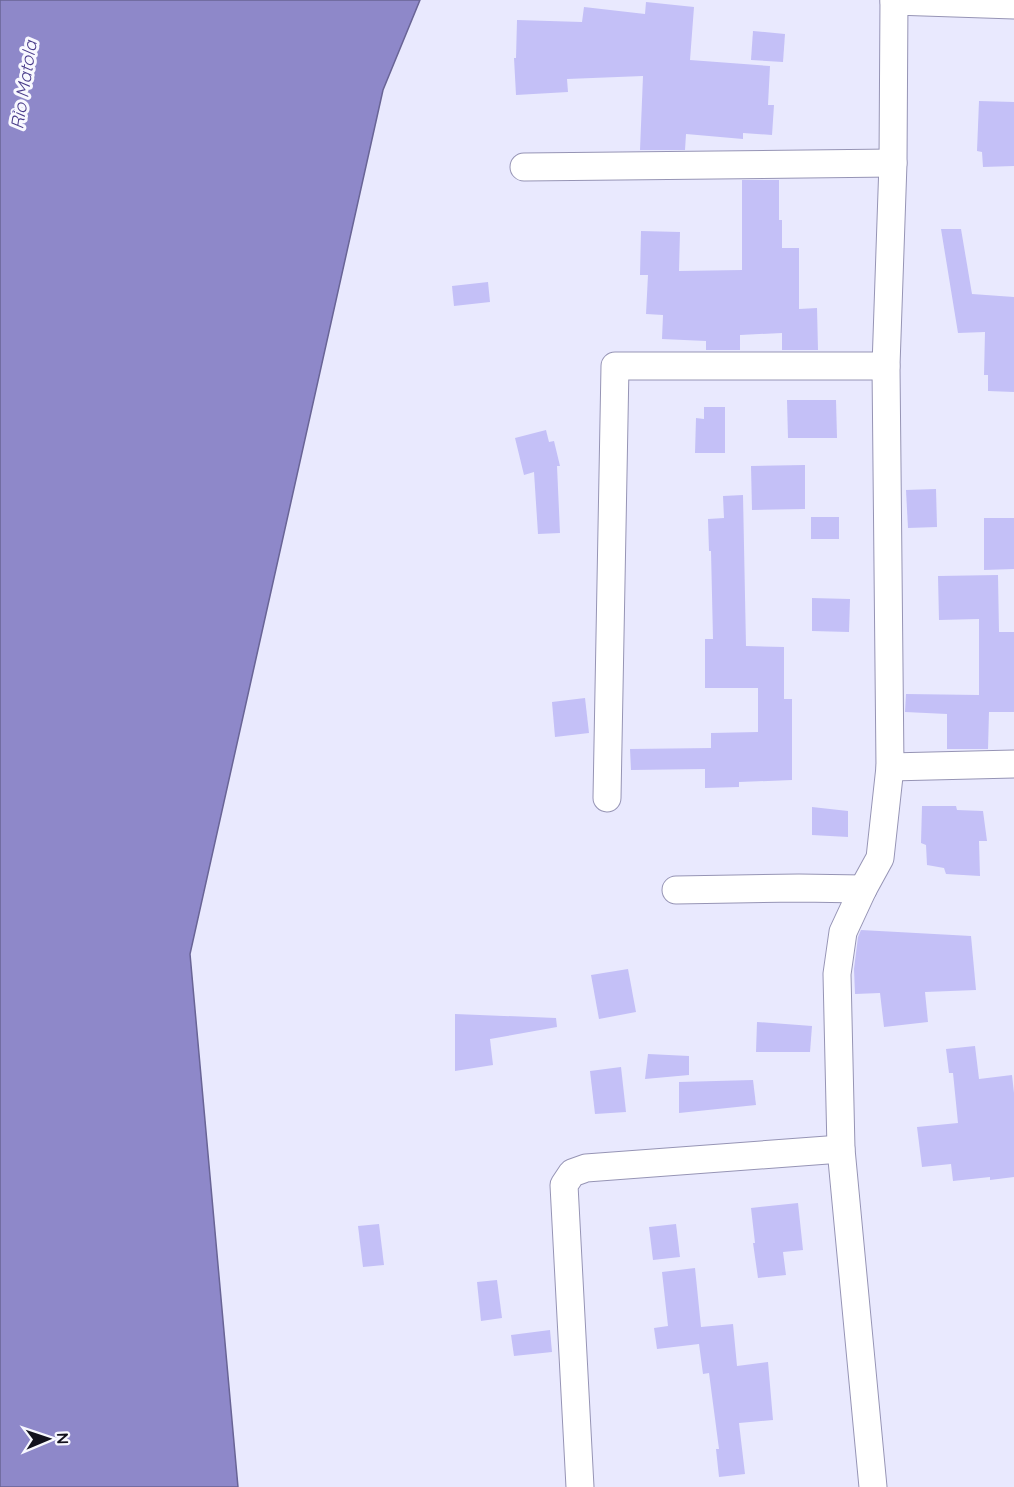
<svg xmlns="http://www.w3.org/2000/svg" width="1014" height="1487" font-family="Quicksand,sans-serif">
	<rect width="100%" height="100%" fill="#e9e9fe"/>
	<path fill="#8e88c9" stroke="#696495" stroke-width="1.5" d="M 0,0 L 420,0 L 383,90 L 190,954 L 238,1487 L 0,1487 Z"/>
	<g fill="#c4c0f7">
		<path d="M 646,2 L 694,7 L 690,60 L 770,66 L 768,105 L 774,105 L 772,135 L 743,133 L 743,139 L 686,134 L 685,150 L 640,150 L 643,76 L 567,79 L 568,92 L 516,95 L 514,58 L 516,58 L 517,20 L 582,22 L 584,7 L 645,14 Z"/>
		<path d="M 753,31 L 785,34 L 783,62 L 751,60 Z"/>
		<path d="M 979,101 L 1014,102 L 1014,166 L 983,167 L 982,152 L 977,151 Z"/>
		<path d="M 742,180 L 779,180 L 779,220 L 782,220 L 782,248 L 799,248 L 799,309 L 817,308 L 818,350 L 782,350 L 782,333 L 740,335 L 740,350 L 706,350 L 706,341 L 662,339 L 663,315 L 646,314 L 648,275 L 640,275 L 641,231 L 680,232 L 679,271 L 742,270 Z"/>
		<path d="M 941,229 L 961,229 L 972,294 L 1014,297 L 1014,392 L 988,391 L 988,375 L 984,375 L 985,332 L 958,333 Z"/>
		<path d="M 488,282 L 490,302 L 454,306 L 452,286 Z"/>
		<path d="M 787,400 L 836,400 L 837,438 L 788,438 Z"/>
		<path d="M 704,407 L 725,407 L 725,453 L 695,453 L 696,418 L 704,419 Z"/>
		<path d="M 546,430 L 549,442 L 554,441 L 560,466 L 557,466 L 560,533 L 538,534 L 534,472 L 524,475 L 515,438 Z"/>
		<path d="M 805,465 L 805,509 L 752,510 L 751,466 Z"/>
		<path d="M 936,489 L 937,527 L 908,528 L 906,490 Z"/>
		<path d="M 743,495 L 746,646 L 784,647 L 784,699 L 792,699 L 792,780 L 739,782 L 739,787 L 705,788 L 705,769 L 631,770 L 630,749 L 711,748 L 711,733 L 758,732 L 758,688 L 705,688 L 705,639 L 713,639 L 711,551 L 709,551 L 708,519 L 724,518 L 723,496 Z"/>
		<rect x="811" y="517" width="28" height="22"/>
		<path d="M 984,518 L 1014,518 L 1014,569 L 984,570 Z"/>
		<path d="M 998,575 L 999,632 L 1014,632 L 1014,712 L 989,712 L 988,749 L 947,749 L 947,714 L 905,712 L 906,694 L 979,695 L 979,619 L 939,620 L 938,576 Z"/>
		<path d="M 812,598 L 850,599 L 849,632 L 812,631 Z"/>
		<path d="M 585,698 L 589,733 L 555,737 L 552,702 Z"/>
		<path d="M 922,806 L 956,806 L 957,810 L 983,811 L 987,841 L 979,841 L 980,876 L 946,874 L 944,868 L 927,865 L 926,845 L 921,843 Z"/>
		<path d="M 812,807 L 848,811 L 848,837 L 812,835 Z"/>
		<path d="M 861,930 L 971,936 L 976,990 L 925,992 L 928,1022 L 884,1027 L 880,993 L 855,994 L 854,969 L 858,937 Z"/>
		<path d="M 628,969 L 636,1012 L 599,1019 L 591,975 Z"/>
		<path d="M 455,1014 L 556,1018 L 557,1027 L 490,1039 L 493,1065 L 455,1071 Z"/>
		<path d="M 757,1022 L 812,1026 L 810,1052 L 756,1052 Z"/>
		<path d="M 975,1046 L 979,1079 L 1012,1075 L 1014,1093 L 1014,1177 L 990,1180 L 990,1177 L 953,1181 L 951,1164 L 922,1167 L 917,1127 L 958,1123 L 953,1073 L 949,1073 L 946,1049 Z"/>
		<path d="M 648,1054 L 689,1056 L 689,1075 L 645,1079 Z"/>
		<path d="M 621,1067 L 626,1112 L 595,1114 L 590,1071 Z"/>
		<path d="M 753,1080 L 756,1105 L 679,1113 L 679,1082 Z"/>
		<path d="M 798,1203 L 803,1250 L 783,1252 L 786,1275 L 758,1278 L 753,1243 L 755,1243 L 751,1208 Z"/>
		<path d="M 379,1224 L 384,1265 L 363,1267 L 358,1226 Z"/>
		<path d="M 676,1224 L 680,1257 L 653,1260 L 649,1227 Z"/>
		<path d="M 695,1268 L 701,1327 L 733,1324 L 737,1366 L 768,1362 L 773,1420 L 739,1423 L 745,1474 L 719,1477 L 716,1449 L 719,1449 L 709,1373 L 703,1374 L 699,1344 L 657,1349 L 654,1328 L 668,1326 L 662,1272 Z"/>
		<path d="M 497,1280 L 502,1318 L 481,1321 L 477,1282 Z"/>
		<path d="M 550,1330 L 552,1352 L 514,1356 L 511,1335 Z"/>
	</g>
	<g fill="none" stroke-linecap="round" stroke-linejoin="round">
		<g stroke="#9694b5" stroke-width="29">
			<g id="minor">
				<path d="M 894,1 L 1014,5"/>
				<path d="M 524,167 L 893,163"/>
				<path d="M 890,767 L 1014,764"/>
				<path d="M 607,798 L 615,366 L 886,366"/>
				<path d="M 676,890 L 799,888 L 863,889"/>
				<path d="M 580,1487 L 564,1185 L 572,1173 L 586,1168 L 841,1149"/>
				<path d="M 873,1487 L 841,1149 L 837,974 L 843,932 L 863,889 L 880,858 L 890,767 L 886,366 L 893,163 L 894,0"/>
			</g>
		</g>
		<use href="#minor" stroke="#fff" stroke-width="27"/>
	</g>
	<g text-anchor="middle" stroke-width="6" stroke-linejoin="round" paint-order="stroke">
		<g font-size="18" font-style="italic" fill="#493b8a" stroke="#f8f8ff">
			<text transform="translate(24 85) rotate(-81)" y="6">Rio Matola</text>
		</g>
	</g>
	<g transform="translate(48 1439) rotate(88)" stroke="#f8f8ff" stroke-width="4.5" paint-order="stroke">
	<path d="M0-4.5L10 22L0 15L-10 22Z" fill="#12111d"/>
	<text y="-9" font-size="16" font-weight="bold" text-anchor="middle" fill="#12111d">N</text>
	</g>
</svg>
